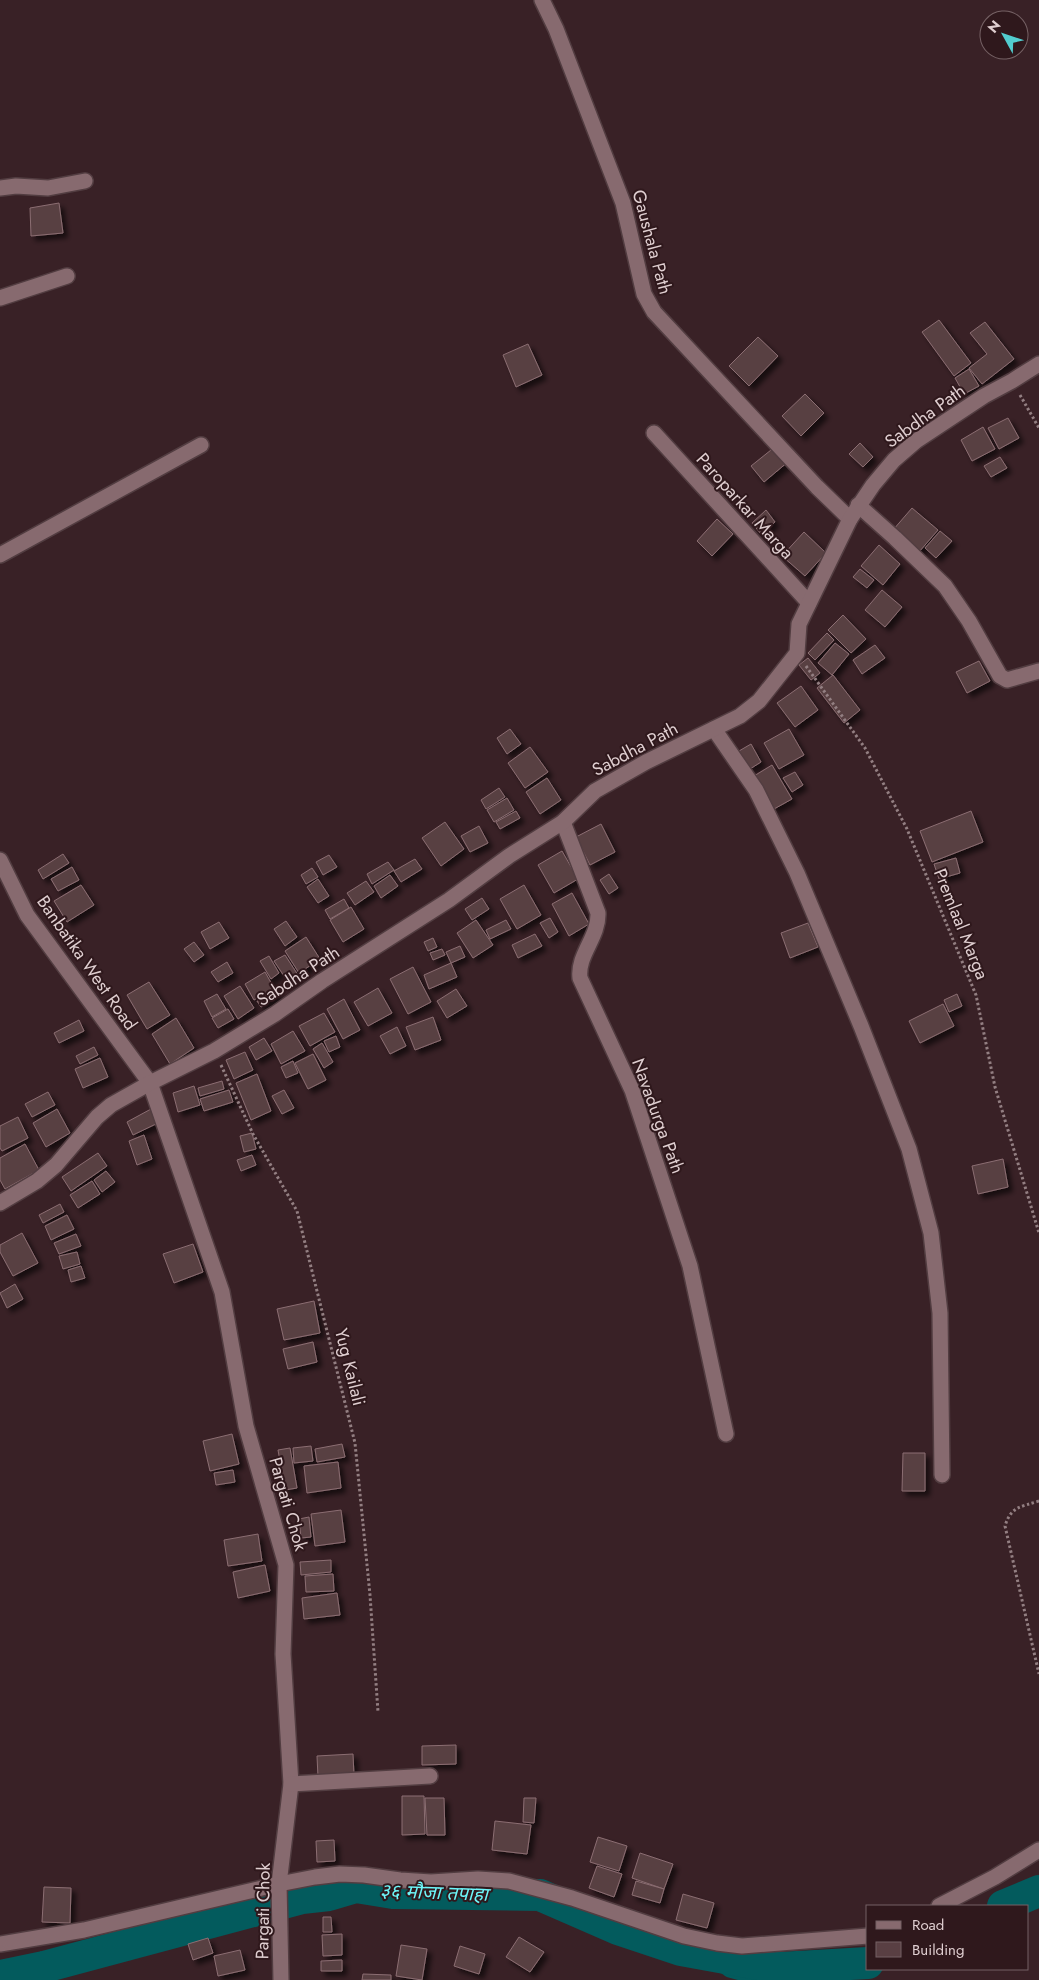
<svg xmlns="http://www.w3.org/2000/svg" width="1039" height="1980" font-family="Jost,'Noto Sans Devanagari',sans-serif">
	<defs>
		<filter id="shadow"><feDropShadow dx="4.5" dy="4.5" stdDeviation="2.5" flood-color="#0009"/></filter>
	</defs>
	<rect width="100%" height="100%" fill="#392126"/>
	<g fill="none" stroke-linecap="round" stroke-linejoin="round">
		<path stroke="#035b5d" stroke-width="19" d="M 714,1956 L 730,1968 L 759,1976 L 766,1980"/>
		<g stroke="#035b5d" stroke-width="32">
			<path d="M 1003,1906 L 1039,1891"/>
			<path d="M 0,1976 L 44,1967 L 302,1898 L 329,1895 L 356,1887 L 393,1893 L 540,1895 L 618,1929 L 681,1950 L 780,1968 L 868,1963"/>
		</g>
	</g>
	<g fill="#593f43" stroke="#8b6e72" filter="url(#shadow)">
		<path d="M 59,203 L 63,233 L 31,236 L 30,208 Z"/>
		<path d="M 939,320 L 971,363 L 954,376 L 922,332 Z"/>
		<path d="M 985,322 L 1014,359 L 982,384 L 969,368 L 987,354 L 970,333 Z"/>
		<path d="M 758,337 L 778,356 L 749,386 L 729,366 Z"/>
		<path d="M 528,344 L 542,375 L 516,387 L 503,355 Z"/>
		<path d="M 969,369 L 979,386 L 964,394 L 955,378 Z"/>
		<path d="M 805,394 L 824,413 L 801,436 L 782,416 Z"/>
		<path d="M 1008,418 L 1019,438 L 999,449 L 988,428 Z"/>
		<path d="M 983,427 L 995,449 L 972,461 L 961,440 Z"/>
		<path d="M 860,443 L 873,457 L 863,467 L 849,454 Z"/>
		<path d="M 776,446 L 789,461 L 764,482 L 751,466 Z"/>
		<path d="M 1000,457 L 1007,468 L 991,477 L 984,466 Z"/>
		<path d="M 912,508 L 938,530 L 919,552 L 893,530 Z"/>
		<path d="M 766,510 L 775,522 L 761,534 L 752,523 Z"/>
		<path d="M 717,519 L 733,534 L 712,556 L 697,541 Z"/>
		<path d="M 940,531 L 952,541 L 936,558 L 925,548 Z"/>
		<path d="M 804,532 L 826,553 L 805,576 L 782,556 Z"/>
		<path d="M 879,545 L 900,564 L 883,585 L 861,566 Z"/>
		<path d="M 860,569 L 874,580 L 867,588 L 853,577 Z"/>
		<path d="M 882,590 L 902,607 L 885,627 L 865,610 Z"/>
		<path d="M 843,615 L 866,639 L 851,653 L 828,630 Z"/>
		<path d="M 827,633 L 834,640 L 815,660 L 808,653 Z"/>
		<path d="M 835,643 L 849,654 L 832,675 L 818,663 Z"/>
		<path d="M 875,645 L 885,658 L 862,674 L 853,660 Z"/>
		<path d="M 808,658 L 820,673 L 811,680 L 799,665 Z"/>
		<path d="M 979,661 L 990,681 L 967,693 L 956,672 Z"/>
		<path d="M 833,675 L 860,710 L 844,723 L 817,688 Z"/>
		<path d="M 801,686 L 818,710 L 795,727 L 777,703 Z"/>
		<path d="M 510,729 L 521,744 L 507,754 L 497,738 Z"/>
		<path d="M 789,729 L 804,755 L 779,769 L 764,743 Z"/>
		<path d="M 751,744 L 761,762 L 750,769 L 739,751 Z"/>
		<path d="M 530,747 L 548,772 L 525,788 L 508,763 Z"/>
		<path d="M 772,765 L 792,799 L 774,809 L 754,776 Z"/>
		<path d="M 795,772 L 803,785 L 792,792 L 783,778 Z"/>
		<path d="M 547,778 L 561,800 L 540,814 L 526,792 Z"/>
		<path d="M 499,788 L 505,797 L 486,809 L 481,800 Z"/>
		<path d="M 507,798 L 514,810 L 494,822 L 487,810 Z"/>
		<path d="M 516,811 L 520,818 L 500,829 L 496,822 Z"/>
		<path d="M 971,811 L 983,842 L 932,862 L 920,831 Z"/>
		<path d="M 445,822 L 464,849 L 441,866 L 422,838 Z"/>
		<path d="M 601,824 L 615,852 L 590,865 L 576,837 Z"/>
		<path d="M 479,826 L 488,843 L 470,852 L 461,836 Z"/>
		<path d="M 562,851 L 578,879 L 554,893 L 538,865 Z"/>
		<path d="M 63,854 L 69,863 L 43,879 L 38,870 Z"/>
		<path d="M 329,855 L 337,867 L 323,875 L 316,862 Z"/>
		<path d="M 956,858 L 960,873 L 939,879 L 934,864 Z"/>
		<path d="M 415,859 L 422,869 L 401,882 L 394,871 Z"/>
		<path d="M 388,862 L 394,870 L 372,884 L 367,874 Z"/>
		<path d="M 72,867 L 79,880 L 58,891 L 51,879 Z"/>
		<path d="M 312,868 L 318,877 L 306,884 L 301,875 Z"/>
		<path d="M 609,874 L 618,888 L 609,894 L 600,880 Z"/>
		<path d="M 390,875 L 398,886 L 381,898 L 374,886 Z"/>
		<path d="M 318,879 L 329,896 L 318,903 L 307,887 Z"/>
		<path d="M 366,881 L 374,892 L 355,905 L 347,893 Z"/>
		<path d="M 81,885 L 94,905 L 67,922 L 54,901 Z"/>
		<path d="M 524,885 L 541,915 L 517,929 L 500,899 Z"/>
		<path d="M 572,893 L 589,924 L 569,936 L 552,904 Z"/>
		<path d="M 482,898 L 489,909 L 472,920 L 465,909 Z"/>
		<path d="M 344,899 L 349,908 L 330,919 L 325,910 Z"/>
		<path d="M 351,907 L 364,929 L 343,942 L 330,920 Z"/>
		<path d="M 550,918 L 558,932 L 549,938 L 540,923 Z"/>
		<path d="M 476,920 L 493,945 L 473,958 L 457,933 Z"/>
		<path d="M 506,920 L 511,929 L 490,939 L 486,930 Z"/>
		<path d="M 286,921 L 297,937 L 285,946 L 274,929 Z"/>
		<path d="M 219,922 L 229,938 L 210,949 L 201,932 Z"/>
		<path d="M 808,923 L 818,947 L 790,958 L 781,933 Z"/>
		<path d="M 535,934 L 542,946 L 518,958 L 512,945 Z"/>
		<path d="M 306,937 L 320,959 L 299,973 L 285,951 Z"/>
		<path d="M 433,938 L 437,947 L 428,951 L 424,942 Z"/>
		<path d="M 194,942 L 204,955 L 194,962 L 184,949 Z"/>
		<path d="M 460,946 L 465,957 L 451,963 L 446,952 Z"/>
		<path d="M 442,949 L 445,955 L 433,960 L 430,953 Z"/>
		<path d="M 285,955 L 298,975 L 288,982 L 274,961 Z"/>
		<path d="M 269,956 L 279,973 L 271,979 L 260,961 Z"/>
		<path d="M 227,962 L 233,973 L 218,982 L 211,972 Z"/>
		<path d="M 451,963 L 457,977 L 429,989 L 424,975 Z"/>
		<path d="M 413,967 L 431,1002 L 408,1014 L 390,979 Z"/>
		<path d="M 265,972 L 274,988 L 254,1000 L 245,984 Z"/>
		<path d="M 149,982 L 170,1015 L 147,1029 L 127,995 Z"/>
		<path d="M 240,986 L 254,1008 L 238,1019 L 224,996 Z"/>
		<path d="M 378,988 L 392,1013 L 368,1026 L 354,1002 Z"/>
		<path d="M 456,989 L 467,1006 L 447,1018 L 437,1001 Z"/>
		<path d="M 274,990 L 278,996 L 261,1007 L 257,1001 Z"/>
		<path d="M 217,994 L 226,1009 L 212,1017 L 204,1001 Z"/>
		<path d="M 957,994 L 962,1006 L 949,1012 L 944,1000 Z"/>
		<path d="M 344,999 L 360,1030 L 343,1039 L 327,1009 Z"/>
		<path d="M 943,1004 L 954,1026 L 920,1043 L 909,1021 Z"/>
		<path d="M 228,1009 L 234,1019 L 218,1028 L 212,1018 Z"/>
		<path d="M 324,1013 L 335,1032 L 310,1046 L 299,1026 Z"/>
		<path d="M 433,1017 L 441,1040 L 415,1050 L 406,1027 Z"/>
		<path d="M 176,1018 L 194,1048 L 170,1064 L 152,1034 Z"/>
		<path d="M 79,1020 L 84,1031 L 59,1043 L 54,1033 Z"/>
		<path d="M 397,1027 L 406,1046 L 390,1054 L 380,1036 Z"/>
		<path d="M 293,1031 L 305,1051 L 281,1064 L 271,1044 Z"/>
		<path d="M 336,1036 L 340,1047 L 329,1052 L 324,1041 Z"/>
		<path d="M 264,1038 L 272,1051 L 256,1060 L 249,1047 Z"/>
		<path d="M 322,1043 L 333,1062 L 324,1068 L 313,1049 Z"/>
		<path d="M 94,1047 L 98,1055 L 80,1064 L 76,1056 Z"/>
		<path d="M 245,1052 L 253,1070 L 234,1079 L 226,1060 Z"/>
		<path d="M 313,1054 L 326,1080 L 308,1089 L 295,1063 Z"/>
		<path d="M 100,1058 L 108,1077 L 83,1088 L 75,1069 Z"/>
		<path d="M 293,1061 L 298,1073 L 286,1078 L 281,1067 Z"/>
		<path d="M 257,1074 L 271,1111 L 251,1120 L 236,1083 Z"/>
		<path d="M 222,1081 L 224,1089 L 200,1096 L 198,1088 Z"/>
		<path d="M 194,1086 L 200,1105 L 178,1112 L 173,1093 Z"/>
		<path d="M 229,1090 L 233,1102 L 204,1111 L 200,1099 Z"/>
		<path d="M 284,1090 L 294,1108 L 282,1114 L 272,1096 Z"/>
		<path d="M 48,1092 L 55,1105 L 32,1117 L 25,1104 Z"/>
		<path d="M 57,1109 L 70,1133 L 46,1147 L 33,1123 Z"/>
		<path d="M 151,1109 L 158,1123 L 133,1135 L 127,1122 Z"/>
		<path d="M 18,1117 L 28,1138 L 2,1151 L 0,1148 L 0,1126 Z"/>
		<path d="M 252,1133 L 256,1149 L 244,1152 L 240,1136 Z"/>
		<path d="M 144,1135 L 152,1159 L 137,1165 L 129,1141 Z"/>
		<path d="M 25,1144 L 39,1170 L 5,1189 L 0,1180 L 0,1158 Z"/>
		<path d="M 98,1153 L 107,1166 L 71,1191 L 62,1177 Z"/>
		<path d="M 252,1155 L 256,1165 L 241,1171 L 237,1160 Z"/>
		<path d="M 1003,1159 L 1008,1187 L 978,1194 L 972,1166 Z"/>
		<path d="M 106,1171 L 115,1182 L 102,1192 L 94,1180 Z"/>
		<path d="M 92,1181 L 100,1194 L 78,1208 L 70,1195 Z"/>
		<path d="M 60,1204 L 64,1212 L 43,1223 L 39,1215 Z"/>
		<path d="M 67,1215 L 74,1229 L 51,1240 L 45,1226 Z"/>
		<path d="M 22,1233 L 38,1263 L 13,1276 L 0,1252 L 0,1245 Z"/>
		<path d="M 76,1234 L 81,1246 L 59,1254 L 54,1243 Z"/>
		<path d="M 193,1244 L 203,1272 L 174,1283 L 163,1254 Z"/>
		<path d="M 77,1252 L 80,1264 L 63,1269 L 59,1256 Z"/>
		<path d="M 81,1266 L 85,1278 L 71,1282 L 68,1270 Z"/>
		<path d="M 15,1284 L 23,1299 L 7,1308 L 0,1293 Z"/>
		<path d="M 314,1301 L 320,1333 L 284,1340 L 277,1309 Z"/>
		<path d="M 313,1342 L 317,1362 L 288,1369 L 283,1349 Z"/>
		<path d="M 232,1434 L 239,1464 L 210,1471 L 203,1441 Z"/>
		<path d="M 342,1444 L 345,1457 L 317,1462 L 315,1449 Z"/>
		<path d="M 311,1446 L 313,1461 L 294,1463 L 293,1448 Z"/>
		<path d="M 290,1448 L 297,1488 L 285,1490 L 278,1450 Z"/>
		<path d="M 903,1453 L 925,1453 L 925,1491 L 902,1491 Z"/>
		<path d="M 338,1462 L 341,1488 L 307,1493 L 304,1466 Z"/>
		<path d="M 233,1470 L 235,1482 L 216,1485 L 214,1473 Z"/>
		<path d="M 341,1510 L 345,1542 L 315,1546 L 311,1514 Z"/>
		<path d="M 309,1517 L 311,1537 L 301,1538 L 299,1519 Z"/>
		<path d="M 258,1534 L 262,1561 L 228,1566 L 224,1540 Z"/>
		<path d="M 331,1560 L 331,1572 L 301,1575 L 300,1562 Z"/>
		<path d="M 265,1565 L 270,1591 L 238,1598 L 233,1572 Z"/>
		<path d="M 333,1574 L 334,1591 L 306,1592 L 305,1576 Z"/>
		<path d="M 337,1593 L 340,1615 L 304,1619 L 302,1598 Z"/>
		<path d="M 456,1745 L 456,1764 L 422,1765 L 422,1746 Z"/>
		<path d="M 353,1754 L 354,1776 L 318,1777 L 317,1756 Z"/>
		<path d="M 402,1796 L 424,1796 L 425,1834 L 402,1835 Z"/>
		<path d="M 425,1798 L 444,1798 L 445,1835 L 427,1835 Z"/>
		<path d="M 524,1798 L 536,1798 L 534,1823 L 523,1822 Z"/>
		<path d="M 495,1821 L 531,1825 L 527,1854 L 492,1850 Z"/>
		<path d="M 598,1837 L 627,1846 L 619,1871 L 590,1862 Z"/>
		<path d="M 334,1840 L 335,1861 L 317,1862 L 316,1841 Z"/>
		<path d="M 640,1853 L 673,1864 L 664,1889 L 632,1878 Z"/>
		<path d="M 597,1866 L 622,1874 L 614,1897 L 589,1888 Z"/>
		<path d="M 636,1881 L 664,1889 L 660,1903 L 632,1895 Z"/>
		<path d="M 44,1887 L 71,1888 L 70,1923 L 42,1922 Z"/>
		<path d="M 683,1894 L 714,1903 L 707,1928 L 676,1920 Z"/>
		<path d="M 323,1917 L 331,1917 L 332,1932 L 323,1932 Z"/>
		<path d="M 342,1934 L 342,1955 L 323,1956 L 322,1935 Z"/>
		<path d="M 519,1937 L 544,1952 L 530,1972 L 506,1957 Z"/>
		<path d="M 208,1938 L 213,1953 L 193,1960 L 188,1944 Z"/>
		<path d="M 401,1945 L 427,1949 L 422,1980 L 396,1976 Z"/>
		<path d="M 460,1946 L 485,1954 L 479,1974 L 454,1966 Z"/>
		<path d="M 240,1950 L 245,1970 L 218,1976 L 214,1956 Z"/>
		<path d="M 342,1960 L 342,1971 L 321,1971 L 321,1961 Z"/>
		<path d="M 363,1974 L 391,1975 L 391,1980 L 362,1980 Z"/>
	</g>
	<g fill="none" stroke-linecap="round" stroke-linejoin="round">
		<g stroke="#523d41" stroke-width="18">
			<g id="minor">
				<path d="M 542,0 L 556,29 L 623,203 L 644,294 L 654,312 L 817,487 L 850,519"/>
				<path d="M 0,188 L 16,186 L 48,188 L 85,181"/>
				<path d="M 0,298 L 67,276"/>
				<path d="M 654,433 L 809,603"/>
				<path d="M 858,505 L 895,538 L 945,586 L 969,621 L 1000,676 L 1007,680 L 1039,671"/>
				<path d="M 0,555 L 201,445"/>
				<path d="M 714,729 L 756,790 L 797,873 L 861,1026 L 909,1149 L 931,1233 L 940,1313 L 942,1475"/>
				<path d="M 563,822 L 598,913 C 599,937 577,955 580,978 L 632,1090 L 690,1266 L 726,1434"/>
				<path d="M 0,860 L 27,915 L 150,1083 L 222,1292 L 246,1426 L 286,1565 L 283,1654 L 291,1784 L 279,1884 L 281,1980"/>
				<path d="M 0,1203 L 37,1181 L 56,1165 L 97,1117 L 111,1105 L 150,1083 L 214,1051 L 275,1014 L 322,981 L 449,900 L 509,856 L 563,822 L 595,791 L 646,762 L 740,716 L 759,701 L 797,653 L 799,624 L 850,519 L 873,485 L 894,460 L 916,441 L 984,396 L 1012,381 L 1039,364"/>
				<path d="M 291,1784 L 430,1776"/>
				<path d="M 939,1906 L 995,1877 L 1039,1850"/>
				<path d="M 0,1944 L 84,1930 L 279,1884 L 315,1877 L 340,1874 L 364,1875 L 400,1880 L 431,1882 L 478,1879 L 509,1881 L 572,1898 L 684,1936 L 717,1943 L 742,1946 L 868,1936"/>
			</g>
		</g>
		<g stroke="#937f82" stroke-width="3" stroke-dasharray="2.5 2.5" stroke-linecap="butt">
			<path d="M 1020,395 L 1039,428"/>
			<path d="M 806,666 L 865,748 L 907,829 L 976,995 L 995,1087 L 1039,1233"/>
			<path d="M 221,1065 L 253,1134 L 297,1211 L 355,1443 L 370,1595 L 378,1712"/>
			<path d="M 1039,1501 C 1021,1507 1011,1506 1005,1526 L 1039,1674"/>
		</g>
		<use href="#minor" stroke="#876a6f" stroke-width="15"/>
	</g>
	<g text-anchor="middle" stroke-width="4" stroke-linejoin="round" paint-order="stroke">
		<g font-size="18" fill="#dfced0" stroke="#2f181c">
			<text transform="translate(652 242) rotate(75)" y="6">Gaushala Path</text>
			<text transform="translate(925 416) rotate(-36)" y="6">Sabdha Path</text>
			<text transform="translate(745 506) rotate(48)" y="6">Paroparkar Marga</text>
			<text transform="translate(635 749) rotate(-28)" y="6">Sabdha Path</text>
			<text transform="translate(961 924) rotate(68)" y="6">Premlaal Marga</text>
			<text transform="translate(87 963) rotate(55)" y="6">Banbatika West Road</text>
			<text transform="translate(298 976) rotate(-33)" y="6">Sabdha Path</text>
			<text transform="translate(658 1116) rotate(70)" y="6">Navadurga Path</text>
			<text transform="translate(350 1367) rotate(76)" y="6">Yug Kailali</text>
			<text transform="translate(288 1504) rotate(74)" y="6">Pargati Chok</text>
			<text transform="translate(263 1911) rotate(-89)" y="6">Pargati Chok</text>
		</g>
		<g font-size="19" font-style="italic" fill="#6df7fa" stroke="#2f181c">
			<text transform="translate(434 1892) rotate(2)" y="7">३६ मौजा तपाहा</text>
		</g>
	</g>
	<rect x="866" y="1905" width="162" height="65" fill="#2f181c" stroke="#756164"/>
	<rect x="876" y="1921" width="25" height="8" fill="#876a6f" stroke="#756164"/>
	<text x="912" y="1930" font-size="15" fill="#dfced0">Road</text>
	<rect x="876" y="1942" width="25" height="15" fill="#593f43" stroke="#756164"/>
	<text x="912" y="1955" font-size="15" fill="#dfced0">Building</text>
	<g transform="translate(1004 35) rotate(310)"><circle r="24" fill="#2f181c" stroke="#756164"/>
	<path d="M0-4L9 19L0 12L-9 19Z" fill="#52cdcf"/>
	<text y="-8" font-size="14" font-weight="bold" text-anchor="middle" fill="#dfced0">N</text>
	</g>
</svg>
